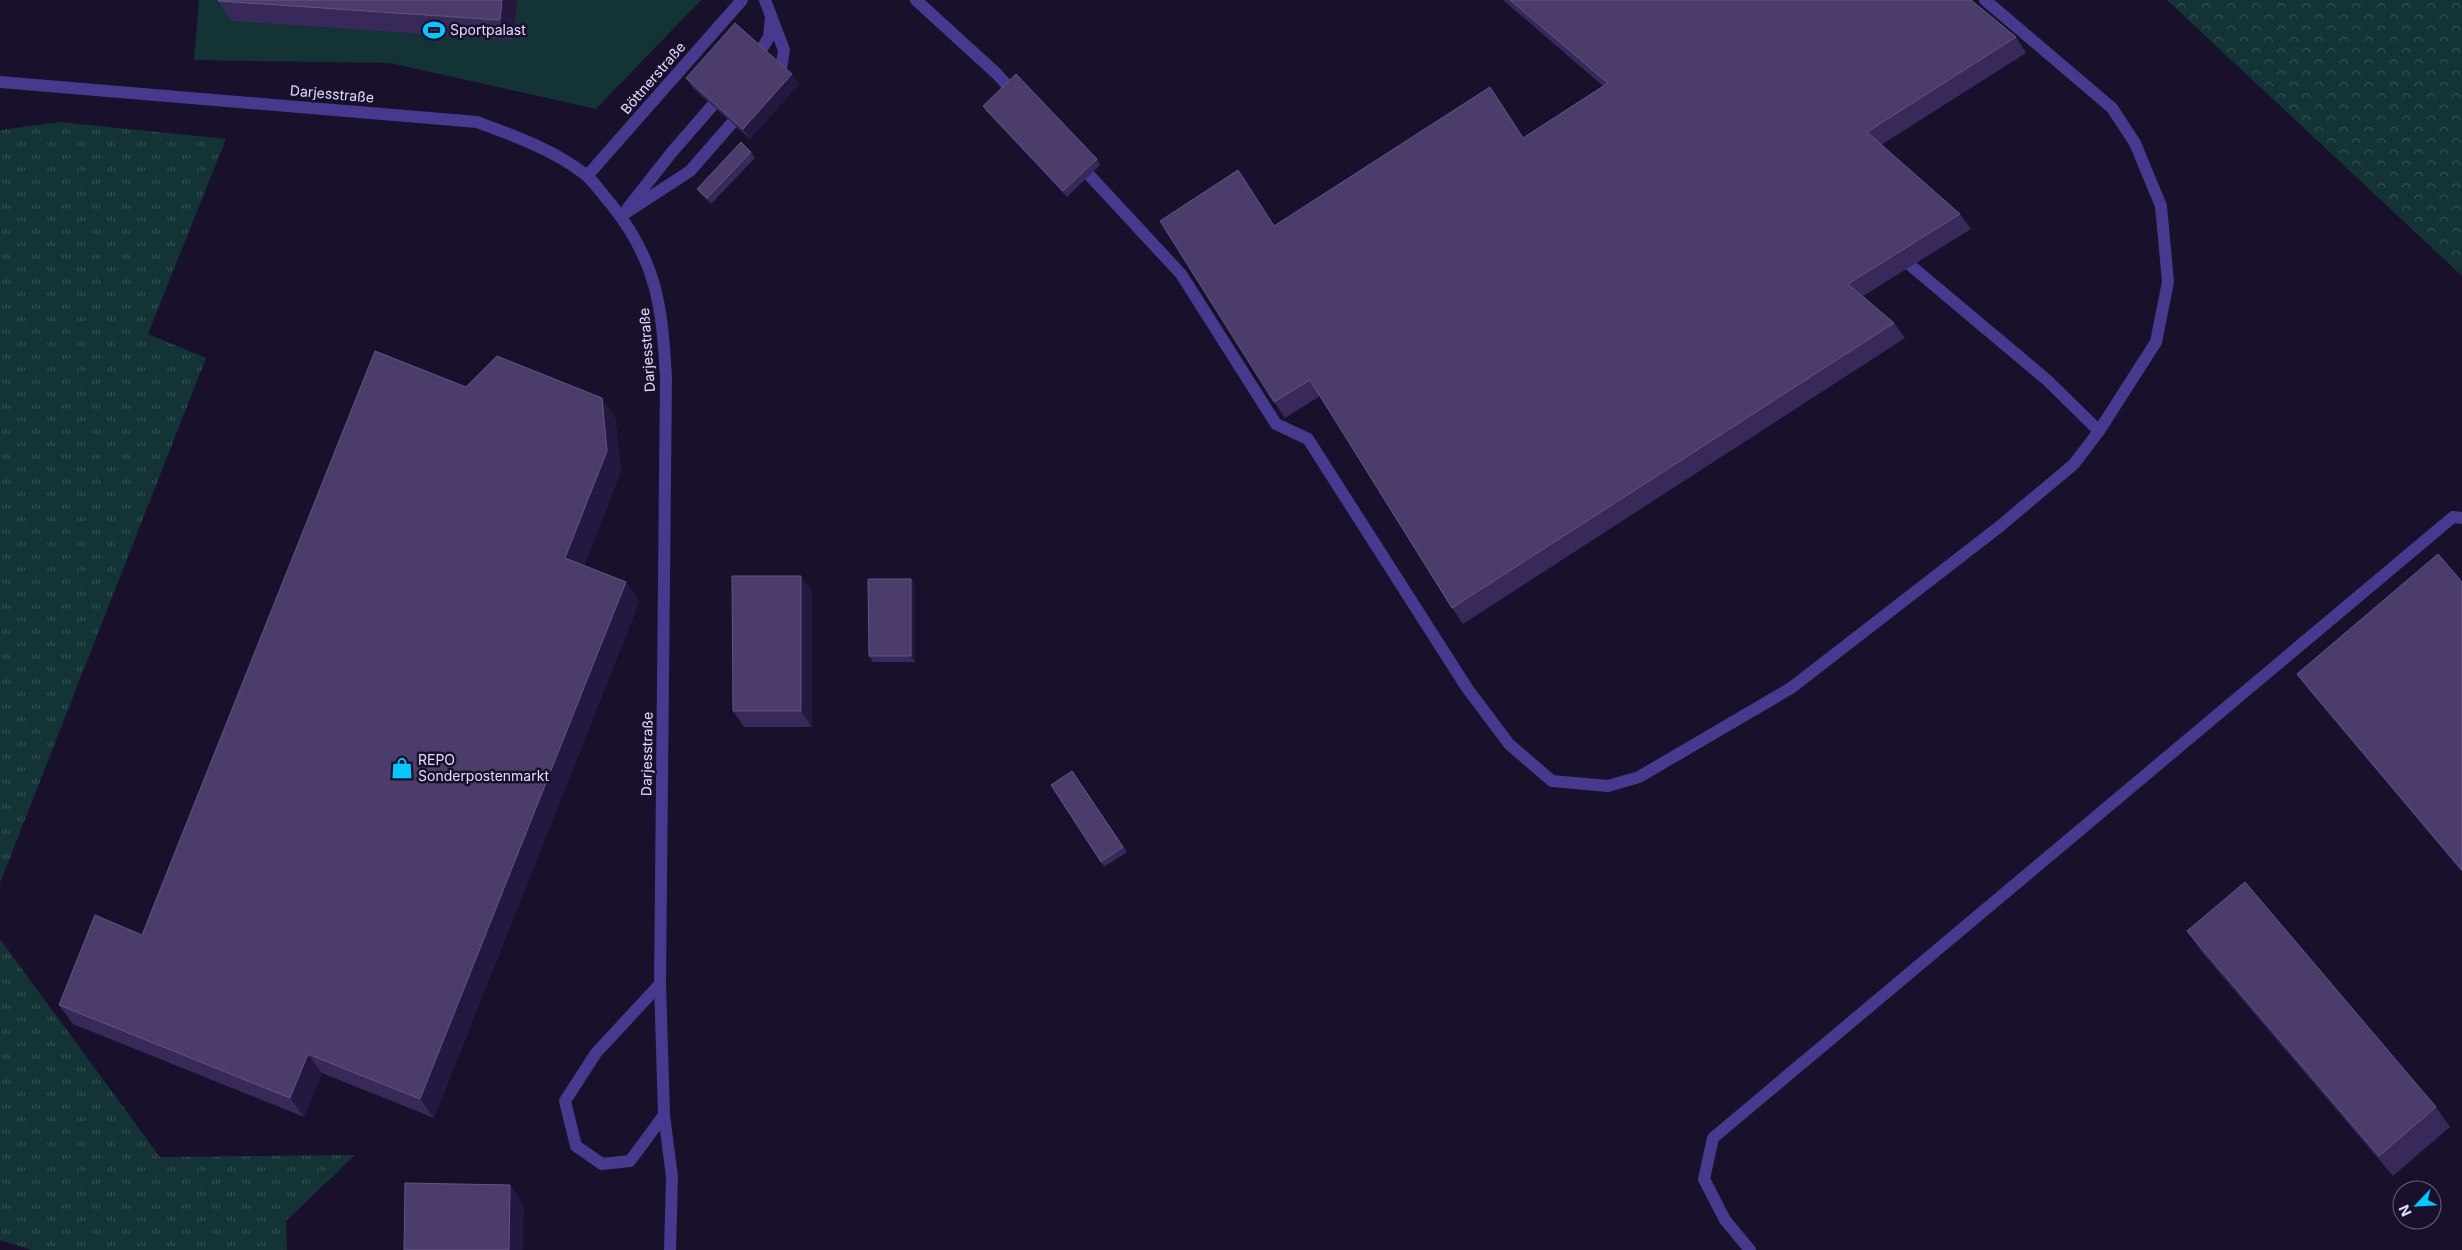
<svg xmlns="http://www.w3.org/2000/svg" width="2462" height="1250" font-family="Inter,sans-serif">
	<defs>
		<pattern id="grass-tufts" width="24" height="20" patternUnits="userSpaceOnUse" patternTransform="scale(1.25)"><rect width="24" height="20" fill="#133337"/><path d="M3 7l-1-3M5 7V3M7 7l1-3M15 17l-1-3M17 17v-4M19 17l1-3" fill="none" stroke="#355055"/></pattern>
		<pattern id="forest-crowns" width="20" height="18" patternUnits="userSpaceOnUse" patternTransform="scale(1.25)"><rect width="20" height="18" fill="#133337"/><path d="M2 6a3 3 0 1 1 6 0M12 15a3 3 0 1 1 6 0" fill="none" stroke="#355055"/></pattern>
	</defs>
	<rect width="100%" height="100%" fill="#19102c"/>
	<g fill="url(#grass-tufts)">
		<path d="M 60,122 L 226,139 L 148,334 L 206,358 L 0,883 L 0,130 Z"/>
		<path d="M 0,939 L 160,1157 L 355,1155 L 286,1221 L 287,1250 L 32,1250 L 0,1240 Z"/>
	</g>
	<path fill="url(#forest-crowns)" d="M 2167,0 L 2462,0 L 2462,276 Z"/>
	<path fill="#133337" d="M 199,0 L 701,0 L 596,109 L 390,63 L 194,60 Z"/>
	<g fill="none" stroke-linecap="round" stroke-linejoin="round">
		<g stroke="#47398d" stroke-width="12">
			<path d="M 765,0 L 784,50 L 781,68"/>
			<path d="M 916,0 L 997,74 L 1017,96"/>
			<path d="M 761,50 L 769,37 L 771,17"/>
			<path d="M 0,82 L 477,122 C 515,136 554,150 586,175 C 595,183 603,195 611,204 C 657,261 662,307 666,377 L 660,984 L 664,1115 L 672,1177 L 670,1250"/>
			<path d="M 1078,163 L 1181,274 L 1276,424 L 1308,439 L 1467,688 L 1509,744 L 1552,781 L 1608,786 L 1639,777 L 1791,688 L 1999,527 L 2074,464 L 2099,431 L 2156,342 L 2168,282 L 2161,206 L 2135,143 L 2112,108 L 1985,0"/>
			<path d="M 587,176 L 742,0"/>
			<path d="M 627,209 L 672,152 L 712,106"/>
			<path d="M 621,216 L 690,171 L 732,123"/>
			<path d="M 1898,255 L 2047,380 L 2099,431"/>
			<path d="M 660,984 L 596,1053 L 565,1101 L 576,1146 L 602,1164 L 630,1161 L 664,1115"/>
			<path d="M 1750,1250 L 1725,1220 L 1704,1179 L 1713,1138 L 2453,517 L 2462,518"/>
		</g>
	</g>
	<g fill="#39285a">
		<path d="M 517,0 L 514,40 L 232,21 L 218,1 Z"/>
		<path d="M 1503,0 L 1971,0 L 2016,37 L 2026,53 L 1881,145 L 1960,214 L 1971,229 L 1863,296 L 1894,323 L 1905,338 L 1463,624 L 1452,608 L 1320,396 L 1285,418 L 1274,402 L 1238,170 L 1275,226 L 1490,87 L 1524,138 L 1603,86 Z"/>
		<path d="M 686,78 L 799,84 L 750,139 L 693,88 Z"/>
		<path d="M 983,106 L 1097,159 L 1100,165 L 1067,197 L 986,111 Z"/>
		<path d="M 751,152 L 755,158 L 711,204 L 701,194 L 697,189 Z"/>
		<path d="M 466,387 L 615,417 L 621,471 L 584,565 L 626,582 L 639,602 L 434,1118 L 322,1073 L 304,1117 L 73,1024 L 59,1005 L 142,935 Z"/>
		<path d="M 911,579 L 915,584 L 915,662 L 873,662 L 869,656 Z"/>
		<path d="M 2462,582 L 2462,872 L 2308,689 L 2297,674 Z"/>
		<path d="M 812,591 L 812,727 L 744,727 L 733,711 Z"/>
		<path d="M 1072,771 L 1127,852 L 1104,867 L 1101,862 Z"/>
		<path d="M 2187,931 L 2436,1107 L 2450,1127 L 2393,1176 L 2201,951 Z"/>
	</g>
	<g fill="#241740">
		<path d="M 502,0 L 517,0 L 514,40 L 500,20 Z"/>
		<path d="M 792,74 L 799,84 L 750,139 L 743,129 Z"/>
		<path d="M 1490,87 L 1501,102 L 1534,153 L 1523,138 Z"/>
		<path d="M 1238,170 L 1249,185 L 1285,242 L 1274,226 Z"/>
		<path d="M 602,398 L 615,417 L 621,471 L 579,577 L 565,558 Z"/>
		<path d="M 801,576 L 812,591 L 812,727 L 801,711 Z"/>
		<path d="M 911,579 L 915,584 L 915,662 L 911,656 Z"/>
		<path d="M 626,582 L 639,602 L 434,1118 L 420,1099 Z"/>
		<path d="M 308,1054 L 322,1073 L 304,1117 L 290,1098 Z"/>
		<path d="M 510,1185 L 524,1205 L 523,1250 L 509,1250 Z"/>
	</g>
	<g fill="#4b3c6c" stroke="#635583">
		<path d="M 218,0 L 502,0 L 500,20 L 218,1 Z"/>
		<path d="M 1510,0 L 1971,0 L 2016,37 L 1867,132 L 1960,214 L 1848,284 L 1894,323 L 1452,608 L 1310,380 L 1274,402 L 1160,221 L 1238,170 L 1274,226 L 1490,87 L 1523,138 L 1608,83 Z"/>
		<path d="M 735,23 L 792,74 L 743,129 L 686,78 Z"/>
		<path d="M 1016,74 L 1097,159 L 1063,191 L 983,106 Z"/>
		<path d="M 741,142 L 751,152 L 707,198 L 697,189 Z"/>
		<path d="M 375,351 L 466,387 L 497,356 L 602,398 L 607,451 L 565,558 L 626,582 L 420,1099 L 308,1054 L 290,1098 L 59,1005 L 95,915 L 142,935 Z"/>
		<path d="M 2438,554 L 2462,582 L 2462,870 L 2297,674 Z"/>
		<path d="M 732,576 L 801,576 L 801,711 L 733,711 Z"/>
		<path d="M 868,579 L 911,579 L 911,656 L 869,656 Z"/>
		<path d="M 1072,771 L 1123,847 L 1101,862 L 1051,785 Z"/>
		<path d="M 2245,882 L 2436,1107 L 2379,1156 L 2187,931 Z"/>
		<path d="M 405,1183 L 510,1185 L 509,1250 L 404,1250 Z"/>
	</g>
	<defs>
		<g id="stadium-bare" transform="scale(1.725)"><path d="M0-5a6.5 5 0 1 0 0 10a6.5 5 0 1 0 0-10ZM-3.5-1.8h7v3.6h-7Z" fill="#07c7ff" stroke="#19102c" stroke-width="2.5" paint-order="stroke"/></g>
		<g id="shop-bare" transform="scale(1.725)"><path d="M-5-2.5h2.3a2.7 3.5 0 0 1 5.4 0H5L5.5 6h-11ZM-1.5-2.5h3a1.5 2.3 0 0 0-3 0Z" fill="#07c7ff" stroke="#19102c" stroke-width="2.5" paint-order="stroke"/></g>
	</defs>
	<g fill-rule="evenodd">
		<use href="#stadium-bare" x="434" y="30"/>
		<use href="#shop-bare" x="402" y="768"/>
	</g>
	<g text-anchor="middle" stroke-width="5" stroke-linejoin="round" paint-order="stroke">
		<g font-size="14" fill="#e4dbff" stroke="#19102c" text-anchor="start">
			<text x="450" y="35">Sportpalast</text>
			<text x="418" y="765">REPO<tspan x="418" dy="16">Sonderpostenmarkt</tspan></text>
		</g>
		<g font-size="14" fill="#e4dbff" stroke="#19102c">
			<text transform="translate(653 78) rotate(-49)" y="5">Böttnerstraße</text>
			<text transform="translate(332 94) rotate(5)" y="5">Darjesstraße</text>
			<text transform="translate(647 350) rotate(-94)" y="5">Darjesstraße</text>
			<text transform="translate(647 754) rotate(-89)" y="5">Darjesstraße</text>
		</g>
	</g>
	<g transform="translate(2417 1205) rotate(245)"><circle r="24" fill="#19102c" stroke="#6a6180"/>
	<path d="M0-4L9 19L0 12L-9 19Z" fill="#07c7ff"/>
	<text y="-8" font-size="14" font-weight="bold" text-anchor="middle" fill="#e4dbff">N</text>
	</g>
</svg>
